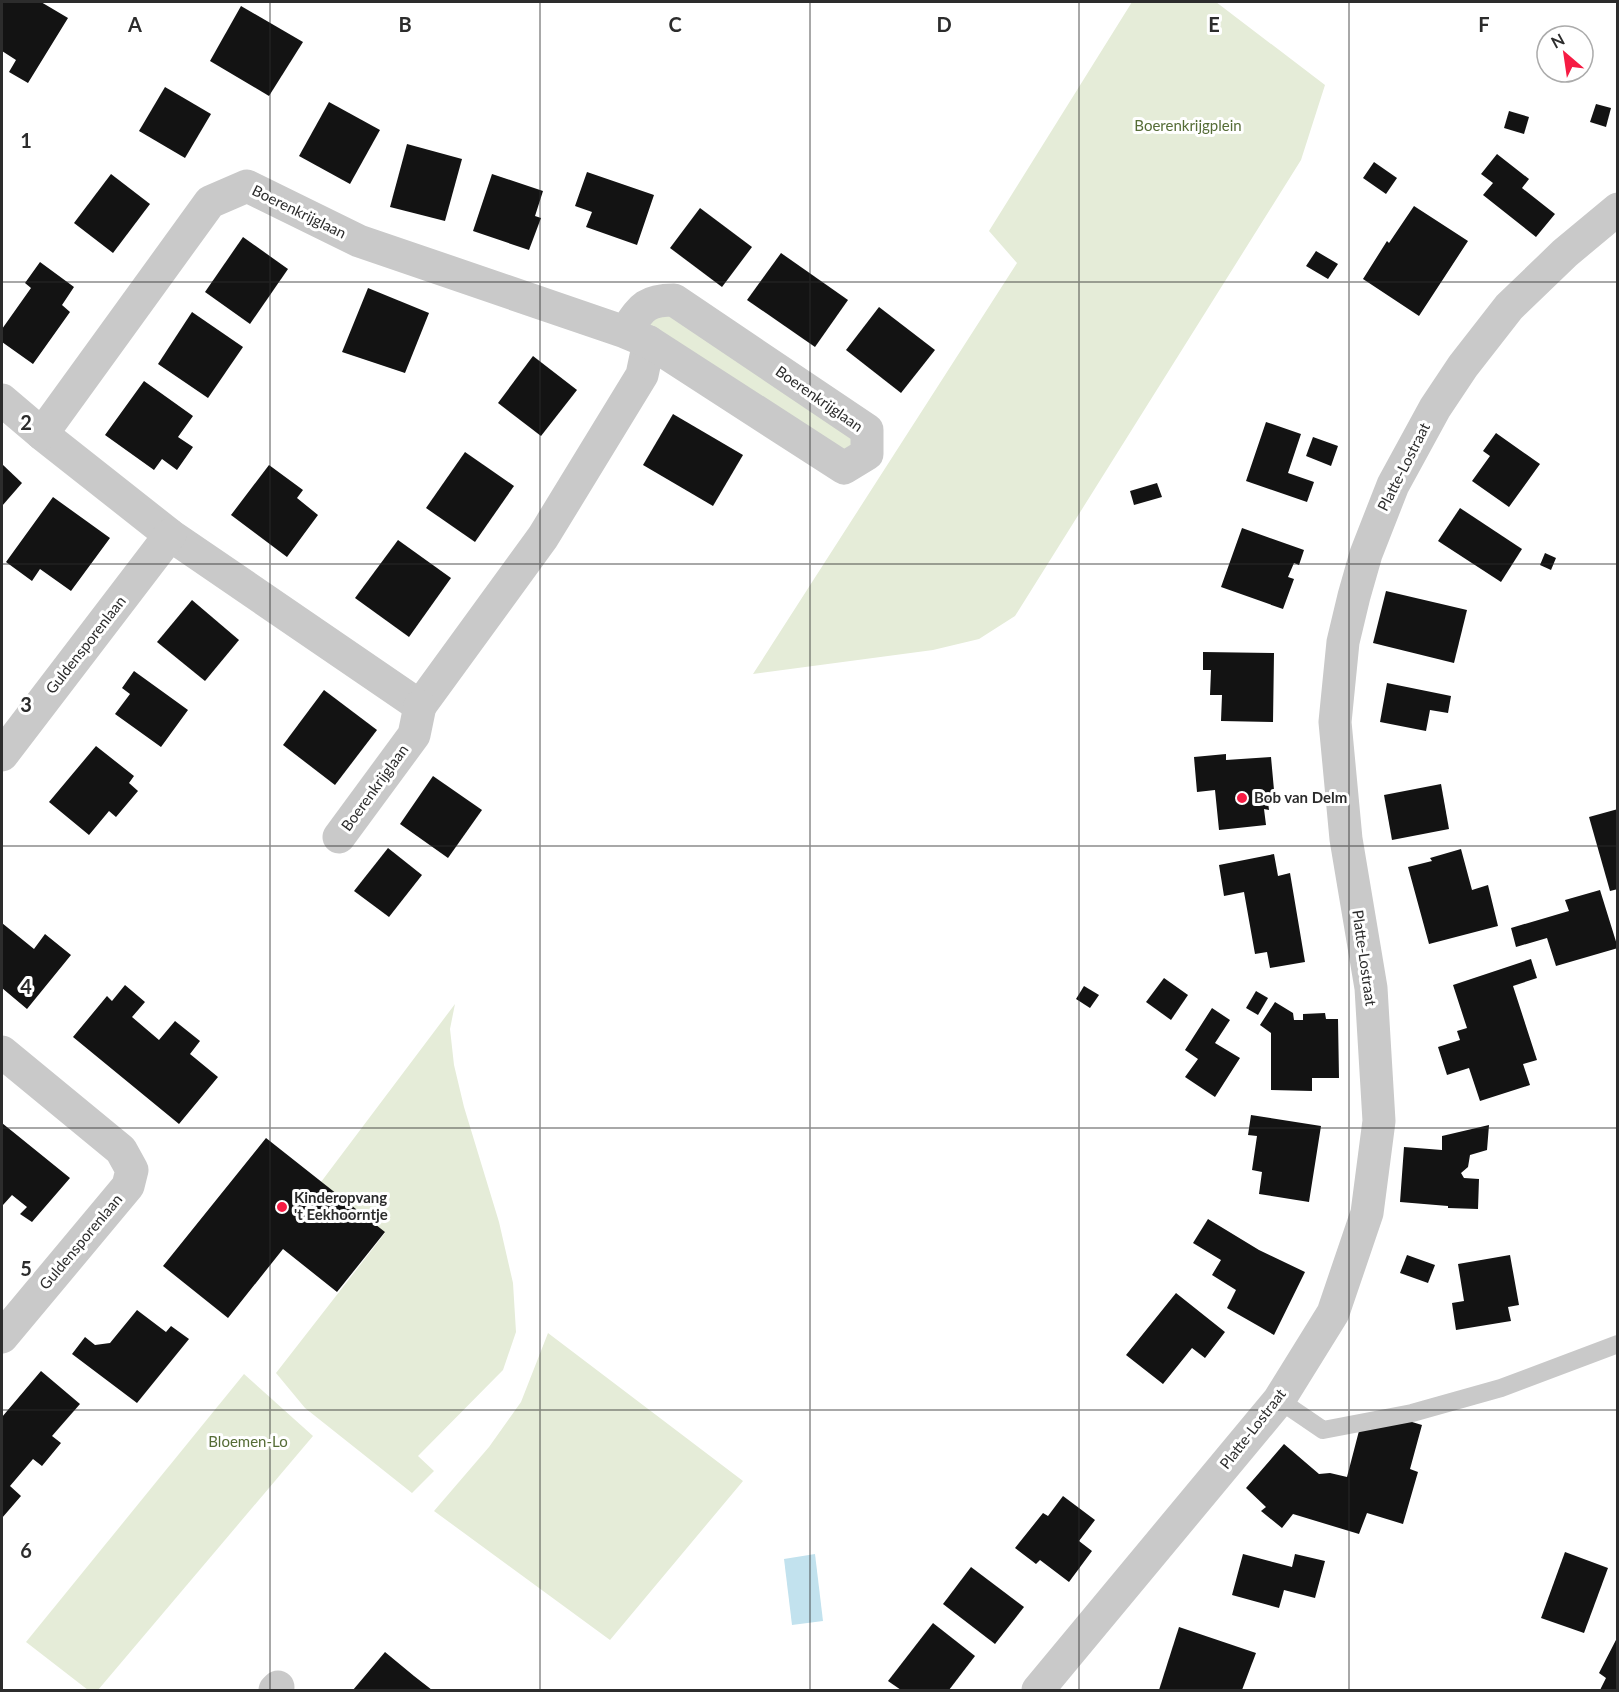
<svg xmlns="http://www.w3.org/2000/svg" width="1619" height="1692" font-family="Lato,sans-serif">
	<rect width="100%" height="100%" fill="#fff"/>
	<g fill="#e5ecd8">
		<path d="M 1132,2 L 1216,2 L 1325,85 L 1301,160 L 1015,616 L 979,639 L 933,650 L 753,674 L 1017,263 L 989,231 Z"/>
		<path d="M 658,307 L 854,430 L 850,454 L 651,329 L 647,318 Z"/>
		<path d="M 455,1004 L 450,1029 L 454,1065 L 464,1107 L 499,1222 L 513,1283 L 516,1332 L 503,1370 L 418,1456 L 434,1471 L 412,1493 L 305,1408 L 276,1373 L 385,1233 L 321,1182 Z"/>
		<path d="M 548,1333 L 743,1481 L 610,1640 L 434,1511 L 489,1447 L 521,1402 Z"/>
		<path d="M 244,1374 L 313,1436 L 98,1690 L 88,1690 L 26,1642 Z"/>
	</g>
	<path fill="#c2e2ee" d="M 815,1554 L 823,1621 L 792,1625 L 784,1559 Z"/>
	<g fill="#131313">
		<path d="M 2,2 L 41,2 L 68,18 L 28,83 L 9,72 L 16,60 L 2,51 Z"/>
		<path d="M 241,6 L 303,42 L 269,96 L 210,61 Z"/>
		<path d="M 165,87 L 211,114 L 185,158 L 139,131 Z"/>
		<path d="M 329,102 L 380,130 L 350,184 L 299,156 Z"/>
		<path d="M 1596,104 L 1611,108 L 1606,127 L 1590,122 Z"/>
		<path d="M 1509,111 L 1529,117 L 1524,134 L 1504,128 Z"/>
		<path d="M 407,144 L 462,159 L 445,221 L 390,207 Z"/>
		<path d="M 1497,154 L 1529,179 L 1522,188 L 1555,214 L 1536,237 L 1483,195 L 1493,183 L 1481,174 Z"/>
		<path d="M 1374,162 L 1397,178 L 1386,194 L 1363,178 Z"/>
		<path d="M 587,172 L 654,195 L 637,245 L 586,227 L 592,212 L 575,206 Z"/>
		<path d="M 111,174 L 150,204 L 113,253 L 74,223 Z"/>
		<path d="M 492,174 L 543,191 L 535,216 L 541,218 L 529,250 L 473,231 Z"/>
		<path d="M 1414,206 L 1468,241 L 1419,316 L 1363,279 L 1387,241 L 1389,243 Z"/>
		<path d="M 700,208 L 752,247 L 722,287 L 670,248 Z"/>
		<path d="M 243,237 L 288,269 L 250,324 L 205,292 Z"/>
		<path d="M 1316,251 L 1338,264 L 1328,279 L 1306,266 Z"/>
		<path d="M 781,253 L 848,300 L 815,347 L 747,300 Z"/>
		<path d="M 40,262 L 74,287 L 62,305 L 70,312 L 33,364 L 2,342 L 2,329 L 31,288 L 25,283 Z"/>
		<path d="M 368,288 L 429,313 L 405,373 L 342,352 Z"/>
		<path d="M 879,307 L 935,350 L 901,393 L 846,350 Z"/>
		<path d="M 192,312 L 243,347 L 208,398 L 158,364 Z"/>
		<path d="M 533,356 L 577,390 L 541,436 L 498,403 Z"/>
		<path d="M 144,381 L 193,416 L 178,437 L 193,447 L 177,470 L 162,459 L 154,470 L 105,435 Z"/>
		<path d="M 673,414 L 743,455 L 713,506 L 643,465 Z"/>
		<path d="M 1266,422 L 1301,434 L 1288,473 L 1314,482 L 1307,502 L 1246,481 Z"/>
		<path d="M 1496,433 L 1540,464 L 1509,507 L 1472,481 L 1490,456 L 1483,451 Z"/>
		<path d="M 1313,437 L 1338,446 L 1331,466 L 1306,456 Z"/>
		<path d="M 465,452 L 514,486 L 475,542 L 426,508 Z"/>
		<path d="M 2,464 L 22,483 L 2,506 Z"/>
		<path d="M 269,465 L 303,490 L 297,498 L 318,515 L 287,557 L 231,515 Z"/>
		<path d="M 1157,483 L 1162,497 L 1134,505 L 1130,491 Z"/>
		<path d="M 53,497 L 110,538 L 71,591 L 40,569 L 32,581 L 6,562 Z"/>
		<path d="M 1460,508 L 1522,549 L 1501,582 L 1438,541 Z"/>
		<path d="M 1242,528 L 1304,550 L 1299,565 L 1294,563 L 1288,577 L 1294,579 L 1283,609 L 1221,587 Z"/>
		<path d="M 398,540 L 451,578 L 409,637 L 355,598 Z"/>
		<path d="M 1545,553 L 1556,558 L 1551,570 L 1540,565 Z"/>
		<path d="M 1386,591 L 1467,610 L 1454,663 L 1373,643 Z"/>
		<path d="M 192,600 L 239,640 L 205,681 L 157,642 Z"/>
		<path d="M 1203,652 L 1274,653 L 1273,722 L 1221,721 L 1222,695 L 1210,695 L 1211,670 L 1203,670 Z"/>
		<path d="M 134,671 L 188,710 L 161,747 L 115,714 L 130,694 L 122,688 Z"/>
		<path d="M 1387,683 L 1451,696 L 1448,713 L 1430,710 L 1426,731 L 1380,722 Z"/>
		<path d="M 324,690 L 377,730 L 335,785 L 283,745 Z"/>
		<path d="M 96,746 L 134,776 L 129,783 L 138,791 L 116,817 L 109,811 L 89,835 L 49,802 Z"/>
		<path d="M 1226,754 L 1226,760 L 1271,757 L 1275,801 L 1268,802 L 1269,810 L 1264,809 L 1266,825 L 1219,830 L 1215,790 L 1197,792 L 1194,757 Z"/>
		<path d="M 433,776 L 482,810 L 448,858 L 400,824 Z"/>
		<path d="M 1441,784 L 1449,829 L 1392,840 L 1384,795 Z"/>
		<path d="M 1618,809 L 1618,889 L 1610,891 L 1589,817 Z"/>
		<path d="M 388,848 L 422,875 L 389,917 L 354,891 Z"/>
		<path d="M 1461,849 L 1472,890 L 1488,885 L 1498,926 L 1429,944 L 1408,867 L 1432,861 L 1430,858 Z"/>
		<path d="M 1274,854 L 1278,876 L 1290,873 L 1305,962 L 1270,968 L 1267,952 L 1255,954 L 1244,892 L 1224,896 L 1219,865 Z"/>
		<path d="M 1600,890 L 1618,948 L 1556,966 L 1547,938 L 1516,947 L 1511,928 L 1569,911 L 1565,900 Z"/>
		<path d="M 2,923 L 34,949 L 45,934 L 71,955 L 27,1009 L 2,988 Z"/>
		<path d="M 1531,959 L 1537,978 L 1513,986 L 1537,1060 L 1523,1064 L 1530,1085 L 1480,1101 L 1469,1068 L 1447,1075 L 1438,1047 L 1460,1040 L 1457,1031 L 1467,1028 L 1453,985 Z"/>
		<path d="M 1164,978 L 1188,995 L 1171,1020 L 1146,1002 Z"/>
		<path d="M 125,985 L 145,1002 L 132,1017 L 159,1040 L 175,1021 L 200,1041 L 190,1054 L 218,1077 L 179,1124 L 73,1037 L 107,996 L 112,1001 Z"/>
		<path d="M 1084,986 L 1099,995 L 1090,1008 L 1076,999 Z"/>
		<path d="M 1256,991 L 1268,998 L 1258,1015 L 1246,1008 Z"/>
		<path d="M 1275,1002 L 1293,1013 L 1294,1020 L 1303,1020 L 1303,1014 L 1325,1013 L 1326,1019 L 1338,1019 L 1339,1078 L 1312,1078 L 1312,1091 L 1271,1090 L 1271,1033 L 1260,1025 Z"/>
		<path d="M 1212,1008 L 1230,1020 L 1215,1043 L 1240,1058 L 1215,1097 L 1185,1077 L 1198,1059 L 1185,1050 Z"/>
		<path d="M 1251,1115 L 1321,1126 L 1309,1202 L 1259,1194 L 1262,1172 L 1252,1170 L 1257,1136 L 1248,1135 Z"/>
		<path d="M 2,1123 L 70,1178 L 32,1222 L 20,1214 L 27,1207 L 12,1195 L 3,1205 L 2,1204 Z"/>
		<path d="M 1489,1125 L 1487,1150 L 1470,1155 L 1468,1167 L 1461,1173 L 1464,1178 L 1479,1179 L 1478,1209 L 1448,1208 L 1448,1206 L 1400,1202 L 1404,1147 L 1442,1150 L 1442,1136 Z"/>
		<path d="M 266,1138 L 385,1232 L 337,1292 L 283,1249 L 228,1318 L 163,1266 Z"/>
		<path d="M 1208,1219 L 1259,1250 L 1305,1272 L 1274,1335 L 1227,1308 L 1236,1290 L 1212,1275 L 1221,1260 L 1193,1243 Z"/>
		<path d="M 1407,1255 L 1435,1265 L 1428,1283 L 1400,1273 Z"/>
		<path d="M 1510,1255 L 1519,1305 L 1508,1307 L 1511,1321 L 1456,1330 L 1452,1303 L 1464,1301 L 1458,1264 Z"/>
		<path d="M 1176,1293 L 1225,1332 L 1205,1358 L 1192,1348 L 1163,1384 L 1126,1355 Z"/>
		<path d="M 137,1310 L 166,1332 L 171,1326 L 189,1339 L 137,1403 L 72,1354 L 85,1337 L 95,1345 L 110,1343 Z"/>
		<path d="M 41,1371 L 80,1404 L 52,1436 L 61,1443 L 42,1466 L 33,1459 L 10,1486 L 21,1496 L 2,1518 L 2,1417 Z"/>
		<path d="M 1402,1419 L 1422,1425 L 1410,1469 L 1418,1472 L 1403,1524 L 1367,1513 L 1359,1534 L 1293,1514 L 1282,1528 L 1261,1511 L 1266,1507 L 1246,1488 L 1284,1444 L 1319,1474 L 1330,1473 L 1347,1477 L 1360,1427 Z"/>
		<path d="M 1063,1496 L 1095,1520 L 1079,1541 L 1092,1551 L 1069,1582 L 1040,1560 L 1036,1564 L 1015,1548 L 1043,1513 L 1048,1516 Z"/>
		<path d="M 1565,1552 L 1608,1568 L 1584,1633 L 1541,1618 Z"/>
		<path d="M 1243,1554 L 1292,1567 L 1295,1554 L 1325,1561 L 1315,1598 L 1284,1590 L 1279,1608 L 1232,1595 Z"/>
		<path d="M 971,1567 L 1024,1607 L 995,1644 L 943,1604 Z"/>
		<path d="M 933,1623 L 975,1656 L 949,1690 L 901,1690 L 888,1681 Z"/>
		<path d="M 1179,1627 L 1256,1653 L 1242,1690 L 1159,1690 Z"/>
		<path d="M 1618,1636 L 1618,1690 L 1600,1690 L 1606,1678 L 1599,1673 Z"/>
		<path d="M 385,1652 L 414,1676 L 432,1690 L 353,1690 Z"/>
	</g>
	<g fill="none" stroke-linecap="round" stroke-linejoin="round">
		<path stroke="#c9c9c9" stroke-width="18" d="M 1279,1400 L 1323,1430 L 1412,1413 L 1501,1388 L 1618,1344"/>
		<g stroke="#c9c9c9" stroke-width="33">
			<path d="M 2,400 L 42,434 L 170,535 L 420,706 L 543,537 L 642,375 L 649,342"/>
			<path d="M 42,434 L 210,202 L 247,186 L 359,241 L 625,332 L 649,342 L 844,468 L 867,454 L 867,430 L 674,300 C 644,300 641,309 625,332"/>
			<path d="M 2,755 L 170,535"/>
			<path d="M 339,837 L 414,735 L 420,706"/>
			<path d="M 2,1052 L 121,1150 L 132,1170 L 128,1186 L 2,1337"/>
			<path d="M 275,1690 L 278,1687"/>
			<path d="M 1038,1690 L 1279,1400 L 1333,1313 L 1367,1213 L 1379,1121 L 1371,988 L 1346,839 L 1335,722 L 1343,642 L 1354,596 L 1366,554 L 1393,485 L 1435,408 L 1463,366 L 1509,307 L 1565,253 L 1618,209"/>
		</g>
	</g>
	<path fill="none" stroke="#2c2c2c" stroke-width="1.5" stroke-opacity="0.55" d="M 270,2 L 270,1690M 540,2 L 540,1690M 810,2 L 810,1690M 1079,2 L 1079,1690M 1349,2 L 1349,1690M 2,282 L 1618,282M 2,564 L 1618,564M 2,846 L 1618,846M 2,1128 L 1618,1128M 2,1410 L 1618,1410"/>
	<g fill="#f61b43" stroke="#fff" stroke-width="2">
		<circle cx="1242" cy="798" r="6"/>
		<circle cx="282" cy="1207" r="6"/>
	</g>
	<g text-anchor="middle" stroke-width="6" stroke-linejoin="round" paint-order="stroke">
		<g font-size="15" fill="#556c36" stroke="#fff">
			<text x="1188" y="131">Boerenkrijgplein</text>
			<text x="248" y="1447">Bloemen-Lo</text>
		</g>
		<g font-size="15" fill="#2c2c2c" stroke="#fff">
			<text transform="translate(299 212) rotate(26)" y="5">Boerenkrijglaan</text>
			<text transform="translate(819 399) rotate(35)" y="5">Boerenkrijglaan</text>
			<text transform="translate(1404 467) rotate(-63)" y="5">Platte-Lostraat</text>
			<text transform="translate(86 645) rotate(-52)" y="5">Guldensporenlaan</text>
			<text transform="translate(375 788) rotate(-54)" y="5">Boerenkrijglaan</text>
			<text transform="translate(1364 958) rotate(82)" y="5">Platte-Lostraat</text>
			<text transform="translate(81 1242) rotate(-50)" y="5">Guldensporenlaan</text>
			<text transform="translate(1253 1429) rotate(-52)" y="5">Platte-Lostraat</text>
		</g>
		<g font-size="15" font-weight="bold" fill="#2c2c2c" stroke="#fff" text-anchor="start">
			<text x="1254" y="803">Bob van Delm</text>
			<text x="294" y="1203">Kinderopvang<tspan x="294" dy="17">'t Eekhoorntje</tspan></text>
		</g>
	</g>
	<g font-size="20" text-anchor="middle" font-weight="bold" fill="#2c2c2c" stroke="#fff" stroke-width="6" stroke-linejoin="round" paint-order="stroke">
		<text x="135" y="32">A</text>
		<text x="405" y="32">B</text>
		<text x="675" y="32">C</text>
		<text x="944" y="32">D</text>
		<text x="1214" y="32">E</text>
		<text x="1484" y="32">F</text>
		<text x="26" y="148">1</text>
		<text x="26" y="430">2</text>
		<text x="26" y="712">3</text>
		<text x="26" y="994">4</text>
		<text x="26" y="1276">5</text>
		<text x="26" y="1558">6</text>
	</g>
	<rect width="1619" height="1692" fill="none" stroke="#2c2c2c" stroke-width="6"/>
	<g transform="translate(1565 54) rotate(331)"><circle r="28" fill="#ffffff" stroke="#ababab" stroke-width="1.5"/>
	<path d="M0-4.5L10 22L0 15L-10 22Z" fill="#f61b43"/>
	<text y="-9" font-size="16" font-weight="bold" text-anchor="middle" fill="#2c2c2c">N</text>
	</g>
</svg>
